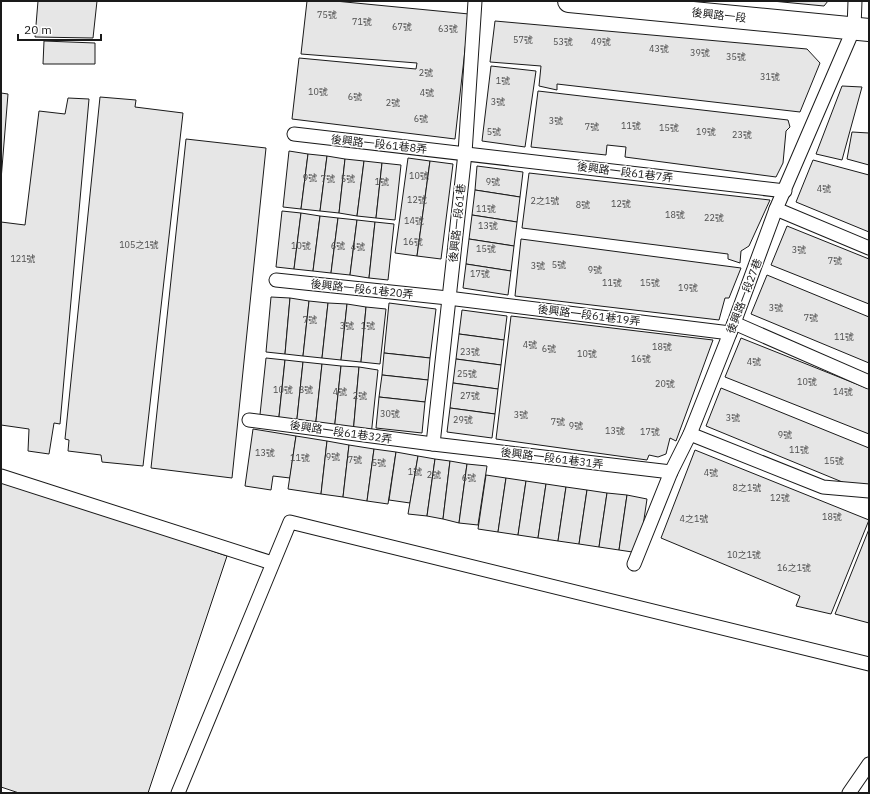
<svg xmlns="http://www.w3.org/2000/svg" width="870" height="794" font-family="'IBM Plex Sans','Noto Sans TC',sans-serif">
	<rect width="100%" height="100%" fill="#fff"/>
	<g fill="#e6e6e6" stroke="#1a1a1a">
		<path d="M 38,1 L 97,1 L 93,38 L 35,37 Z"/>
		<path d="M 307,1 L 335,1 L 469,14 L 455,139 L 292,119 L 299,58 L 416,69 L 417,63 L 301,54 Z"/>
		<path d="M 772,1 L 828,1 L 824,6 Z"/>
		<path d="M 495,21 L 807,49 L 820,63 L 800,112 L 557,84 L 557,90 L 539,86 L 541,66 L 490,62 Z"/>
		<path d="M 44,41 L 95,43 L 95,64 L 43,64 Z"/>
		<path d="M 491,66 L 536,71 L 525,147 L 482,141 Z"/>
		<path d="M 842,86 L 862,87 L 842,160 L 816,154 Z"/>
		<path d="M 538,91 L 788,120 L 790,127 L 786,131 L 783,163 L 776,177 L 625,157 L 626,147 L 607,145 L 606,155 L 531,147 Z"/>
		<path d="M 1,93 L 8,94 L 1,180 Z"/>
		<path d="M 100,97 L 136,100 L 135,107 L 183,113 L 143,466 L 102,462 L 101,455 L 68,451 L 69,440 L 65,439 Z"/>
		<path d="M 68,98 L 89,99 L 60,424 L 54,423 L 49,454 L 28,451 L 29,429 L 1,425 L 1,222 L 25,225 L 39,111 L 65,114 Z"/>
		<path d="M 852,132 L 869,133 L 869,165 L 847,159 Z"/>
		<path d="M 186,139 L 266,148 L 232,478 L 151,468 Z"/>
		<path d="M 289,151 L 308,154 L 301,209 L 283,207 Z"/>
		<path d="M 308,154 L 327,156 L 320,211 L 301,209 Z"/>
		<path d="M 327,156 L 345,159 L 339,213 L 320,211 Z"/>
		<path d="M 408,158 L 430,161 L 417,256 L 395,253 Z"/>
		<path d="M 345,159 L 364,161 L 357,216 L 339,213 Z"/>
		<path d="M 813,160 L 869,175 L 869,232 L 796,202 Z"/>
		<path d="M 364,161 L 382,163 L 376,218 L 357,216 Z"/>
		<path d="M 430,161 L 453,164 L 441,259 L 417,256 Z"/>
		<path d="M 382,163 L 401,165 L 395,220 L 376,218 Z"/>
		<path d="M 477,166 L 523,172 L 520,197 L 475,190 Z"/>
		<path d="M 529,173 L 770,200 L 749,246 L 741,251 L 740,263 L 728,259 L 728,254 L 522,228 Z"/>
		<path d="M 475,190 L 520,197 L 517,222 L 472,215 Z"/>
		<path d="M 282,211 L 301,213 L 294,269 L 276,267 Z"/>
		<path d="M 301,213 L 320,216 L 313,271 L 294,269 Z"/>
		<path d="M 472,215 L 517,222 L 514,246 L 469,239 Z"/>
		<path d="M 320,216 L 338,218 L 331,273 L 313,271 Z"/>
		<path d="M 338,218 L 357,220 L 350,275 L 331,273 Z"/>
		<path d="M 357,220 L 375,222 L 369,278 L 350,275 Z"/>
		<path d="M 375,222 L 394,224 L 388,280 L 369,278 Z"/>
		<path d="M 787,226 L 869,259 L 869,304 L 771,265 Z"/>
		<path d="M 469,239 L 514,246 L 511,271 L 466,264 Z"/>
		<path d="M 521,239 L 741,268 L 729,298 L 725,298 L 719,320 L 515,296 Z"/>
		<path d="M 466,264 L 511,271 L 508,295 L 463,288 Z"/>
		<path d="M 767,275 L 869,317 L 869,363 L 751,314 Z"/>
		<path d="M 271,297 L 290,298 L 285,354 L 266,352 Z"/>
		<path d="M 290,298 L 309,301 L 303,356 L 285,354 Z"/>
		<path d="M 309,301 L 328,303 L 322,358 L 303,356 Z"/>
		<path d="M 328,303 L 347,304 L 341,360 L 322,358 Z"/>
		<path d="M 389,303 L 436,309 L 430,358 L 384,353 Z"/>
		<path d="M 347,304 L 366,307 L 361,362 L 341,360 Z"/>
		<path d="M 366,307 L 386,309 L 380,364 L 361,362 Z"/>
		<path d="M 462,310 L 507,316 L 504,340 L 459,334 Z"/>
		<path d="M 511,316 L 713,340 L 676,441 L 670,438 L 666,454 L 658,457 L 649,455 L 647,460 L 496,439 Z"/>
		<path d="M 459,334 L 504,340 L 501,365 L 456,359 Z"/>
		<path d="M 741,338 L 869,389 L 869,434 L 725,377 Z"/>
		<path d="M 384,353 L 430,358 L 428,380 L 382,375 Z"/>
		<path d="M 266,358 L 285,360 L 278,426 L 259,424 Z"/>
		<path d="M 456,359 L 501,365 L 498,389 L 453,383 Z"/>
		<path d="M 285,360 L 303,362 L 296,428 L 278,426 Z"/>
		<path d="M 303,362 L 322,364 L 315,430 L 296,428 Z"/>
		<path d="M 322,364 L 341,366 L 334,432 L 315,430 Z"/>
		<path d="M 341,366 L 359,367 L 353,434 L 334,432 Z"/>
		<path d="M 359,367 L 378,370 L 371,436 L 353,434 Z"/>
		<path d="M 382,375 L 428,380 L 425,402 L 379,397 Z"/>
		<path d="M 453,383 L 498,389 L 495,414 L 450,408 Z"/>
		<path d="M 721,388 L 869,448 L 869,493 L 706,426 Z"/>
		<path d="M 379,397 L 425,402 L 422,433 L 376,428 Z"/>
		<path d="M 450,408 L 495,414 L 492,438 L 447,432 Z"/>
		<path d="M 253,429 L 296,436 L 290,478 L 273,476 L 271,490 L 245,486 Z"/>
		<path d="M 296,436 L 327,441 L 321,494 L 288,489 Z"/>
		<path d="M 327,441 L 349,445 L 343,497 L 321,494 Z"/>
		<path d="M 349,445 L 374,449 L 367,501 L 343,497 Z"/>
		<path d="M 374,449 L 396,452 L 388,504 L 367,501 Z"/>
		<path d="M 695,450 L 869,520 L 831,614 L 796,606 L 800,596 L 661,538 Z"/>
		<path d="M 396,452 L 418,456 L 410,503 L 389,500 Z"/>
		<path d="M 418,456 L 435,459 L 427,516 L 408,514 Z"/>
		<path d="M 435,459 L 450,461 L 443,519 L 427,516 Z"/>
		<path d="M 450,461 L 467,464 L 459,523 L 443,519 Z"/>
		<path d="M 467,464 L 487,466 L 478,525 L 459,523 Z"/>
		<path d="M 486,475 L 506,478 L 498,532 L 478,529 Z"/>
		<path d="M 506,478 L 526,481 L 518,535 L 498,532 Z"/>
		<path d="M 1,479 L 227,556 L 148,793 L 19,793 L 1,787 Z"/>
		<path d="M 526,481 L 546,484 L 538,538 L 518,535 Z"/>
		<path d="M 546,484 L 566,487 L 558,541 L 538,538 Z"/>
		<path d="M 566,487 L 587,490 L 579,544 L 558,541 Z"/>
		<path d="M 587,490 L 607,493 L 599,547 L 579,544 Z"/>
		<path d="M 607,493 L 627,495 L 619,550 L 599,547 Z"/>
		<path d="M 627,495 L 647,499 L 639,553 L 619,550 Z"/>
		<path d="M 869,529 L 869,623 L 835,614 Z"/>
	</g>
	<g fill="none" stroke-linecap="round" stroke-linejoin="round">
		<g stroke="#1a1a1a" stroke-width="15">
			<g id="service">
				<path d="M 294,134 L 785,191"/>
				<path d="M 776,209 L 869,248"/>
				<path d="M 276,280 L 448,298 L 730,333"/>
				<path d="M 734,323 L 869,382"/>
				<path d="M 249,420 L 433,444 L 671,472"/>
				<path d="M 690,434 L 823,487 L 869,491"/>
				<path d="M 433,444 L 465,153 L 475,1"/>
				<path d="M 1,476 L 272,563"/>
				<path d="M 634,564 L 671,472 L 690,434 L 734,323 L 776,209 L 854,28 L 855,1"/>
				<path d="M 178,793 L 290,522 L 869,664"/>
				<path d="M 849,793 L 869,764"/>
			</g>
		</g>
		<g stroke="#1a1a1a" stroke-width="24">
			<path id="tertiary" d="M 569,1 L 869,30"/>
		</g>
		<use href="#service" stroke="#fff" stroke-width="13"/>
		<use href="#tertiary" stroke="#fff" stroke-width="22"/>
	</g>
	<g text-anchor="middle" stroke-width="3" stroke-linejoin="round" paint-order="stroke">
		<g font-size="9" fill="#4d4d4d">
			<text x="327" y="18">75號</text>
			<text x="362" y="25">71號</text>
			<text x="402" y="30">67號</text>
			<text x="448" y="32">63號</text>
			<text x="523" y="43">57號</text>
			<text x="563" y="45">53號</text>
			<text x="601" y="45">49號</text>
			<text x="659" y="52">43號</text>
			<text x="700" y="56">39號</text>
			<text x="736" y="60">35號</text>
			<text x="426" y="76">2號</text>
			<text x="770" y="80">31號</text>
			<text x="503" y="84">1號</text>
			<text x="318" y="95">10號</text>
			<text x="427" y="96">4號</text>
			<text x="355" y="100">6號</text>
			<text x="498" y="105">3號</text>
			<text x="393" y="106">2號</text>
			<text x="421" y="122">6號</text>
			<text x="556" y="124">3號</text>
			<text x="631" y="129">11號</text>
			<text x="592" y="130">7號</text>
			<text x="669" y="131">15號</text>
			<text x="494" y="135">5號</text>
			<text x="706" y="135">19號</text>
			<text x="742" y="138">23號</text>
			<text x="419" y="179">10號</text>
			<text x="310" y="181">9號</text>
			<text x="328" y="182">7號</text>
			<text x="348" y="182">5號</text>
			<text x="382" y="185">1號</text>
			<text x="493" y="185">9號</text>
			<text x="824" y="192">4號</text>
			<text x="417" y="203">12號</text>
			<text x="545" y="204">2之1號</text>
			<text x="621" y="207">12號</text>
			<text x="583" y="208">8號</text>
			<text x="486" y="212">11號</text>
			<text x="675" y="218">18號</text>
			<text x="714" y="221">22號</text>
			<text x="414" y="224">14號</text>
			<text x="488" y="229">13號</text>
			<text x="413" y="245">16號</text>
			<text x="139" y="248">105之1號</text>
			<text x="301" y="249">10號</text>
			<text x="338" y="249">6號</text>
			<text x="358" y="250">4號</text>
			<text x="486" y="252">15號</text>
			<text x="799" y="253">3號</text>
			<text x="23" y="262">121號</text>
			<text x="835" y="264">7號</text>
			<text x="559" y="268">5號</text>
			<text x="538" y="269">3號</text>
			<text x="595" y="273">9號</text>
			<text x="480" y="277">17號</text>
			<text x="612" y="286">11號</text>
			<text x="650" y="286">15號</text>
			<text x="688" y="291">19號</text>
			<text x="776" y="311">3號</text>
			<text x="811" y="321">7號</text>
			<text x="310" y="323">7號</text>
			<text x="347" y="329">3號</text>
			<text x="368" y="329">1號</text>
			<text x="844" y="340">11號</text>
			<text x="530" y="348">4號</text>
			<text x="662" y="350">18號</text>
			<text x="549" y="352">6號</text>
			<text x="470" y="355">23號</text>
			<text x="587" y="357">10號</text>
			<text x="641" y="362">16號</text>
			<text x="754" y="365">4號</text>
			<text x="467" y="377">25號</text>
			<text x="807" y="385">10號</text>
			<text x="665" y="387">20號</text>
			<text x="283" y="393">10號</text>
			<text x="306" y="393">8號</text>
			<text x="340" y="395">4號</text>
			<text x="843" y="395">14號</text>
			<text x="360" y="399">2號</text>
			<text x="470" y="399">27號</text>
			<text x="390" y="417">30號</text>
			<text x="521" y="418">3號</text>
			<text x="733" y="421">3號</text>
			<text x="463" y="423">29號</text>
			<text x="558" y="425">7號</text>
			<text x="576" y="429">9號</text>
			<text x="615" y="434">13號</text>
			<text x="650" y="435">17號</text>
			<text x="785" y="438">9號</text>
			<text x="799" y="453">11號</text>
			<text x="265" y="456">13號</text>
			<text x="333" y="460">9號</text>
			<text x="300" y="461">11號</text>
			<text x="355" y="463">7號</text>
			<text x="834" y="464">15號</text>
			<text x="379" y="466">5號</text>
			<text x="415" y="475">1號</text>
			<text x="711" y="476">4號</text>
			<text x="434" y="478">2號</text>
			<text x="469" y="481">6號</text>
			<text x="747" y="491">8之1號</text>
			<text x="780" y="501">12號</text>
			<text x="832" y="520">18號</text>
			<text x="694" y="522">4之1號</text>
			<text x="744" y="558">10之1號</text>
			<text x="794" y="571">16之1號</text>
		</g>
		<g font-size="11" fill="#1a1a1a" stroke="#fff">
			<text transform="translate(719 15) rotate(6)" y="4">後興路一段</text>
			<text transform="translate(379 144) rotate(6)" y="4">後興路一段61巷8弄</text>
			<text transform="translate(625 172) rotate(7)" y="4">後興路一段61巷7弄</text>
			<text transform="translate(457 223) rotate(-84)" y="4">後興路一段61巷</text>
			<text transform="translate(362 289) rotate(6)" y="4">後興路一段61巷20弄</text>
			<text transform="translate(744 296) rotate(-69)" y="4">後興路一段27巷</text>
			<text transform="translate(589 315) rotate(7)" y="4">後興路一段61巷19弄</text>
			<text transform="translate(341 432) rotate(8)" y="4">後興路一段61巷32弄</text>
			<text transform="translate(552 458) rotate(7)" y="4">後興路一段61巷31弄</text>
		</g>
	</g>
	<rect width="870" height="794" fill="none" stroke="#1a1a1a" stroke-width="4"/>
	<path d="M18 34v6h83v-6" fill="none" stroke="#1a1a1a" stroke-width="2"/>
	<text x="24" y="34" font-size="12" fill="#1a1a1a" stroke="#ffffff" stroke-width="3" paint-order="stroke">20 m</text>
</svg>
